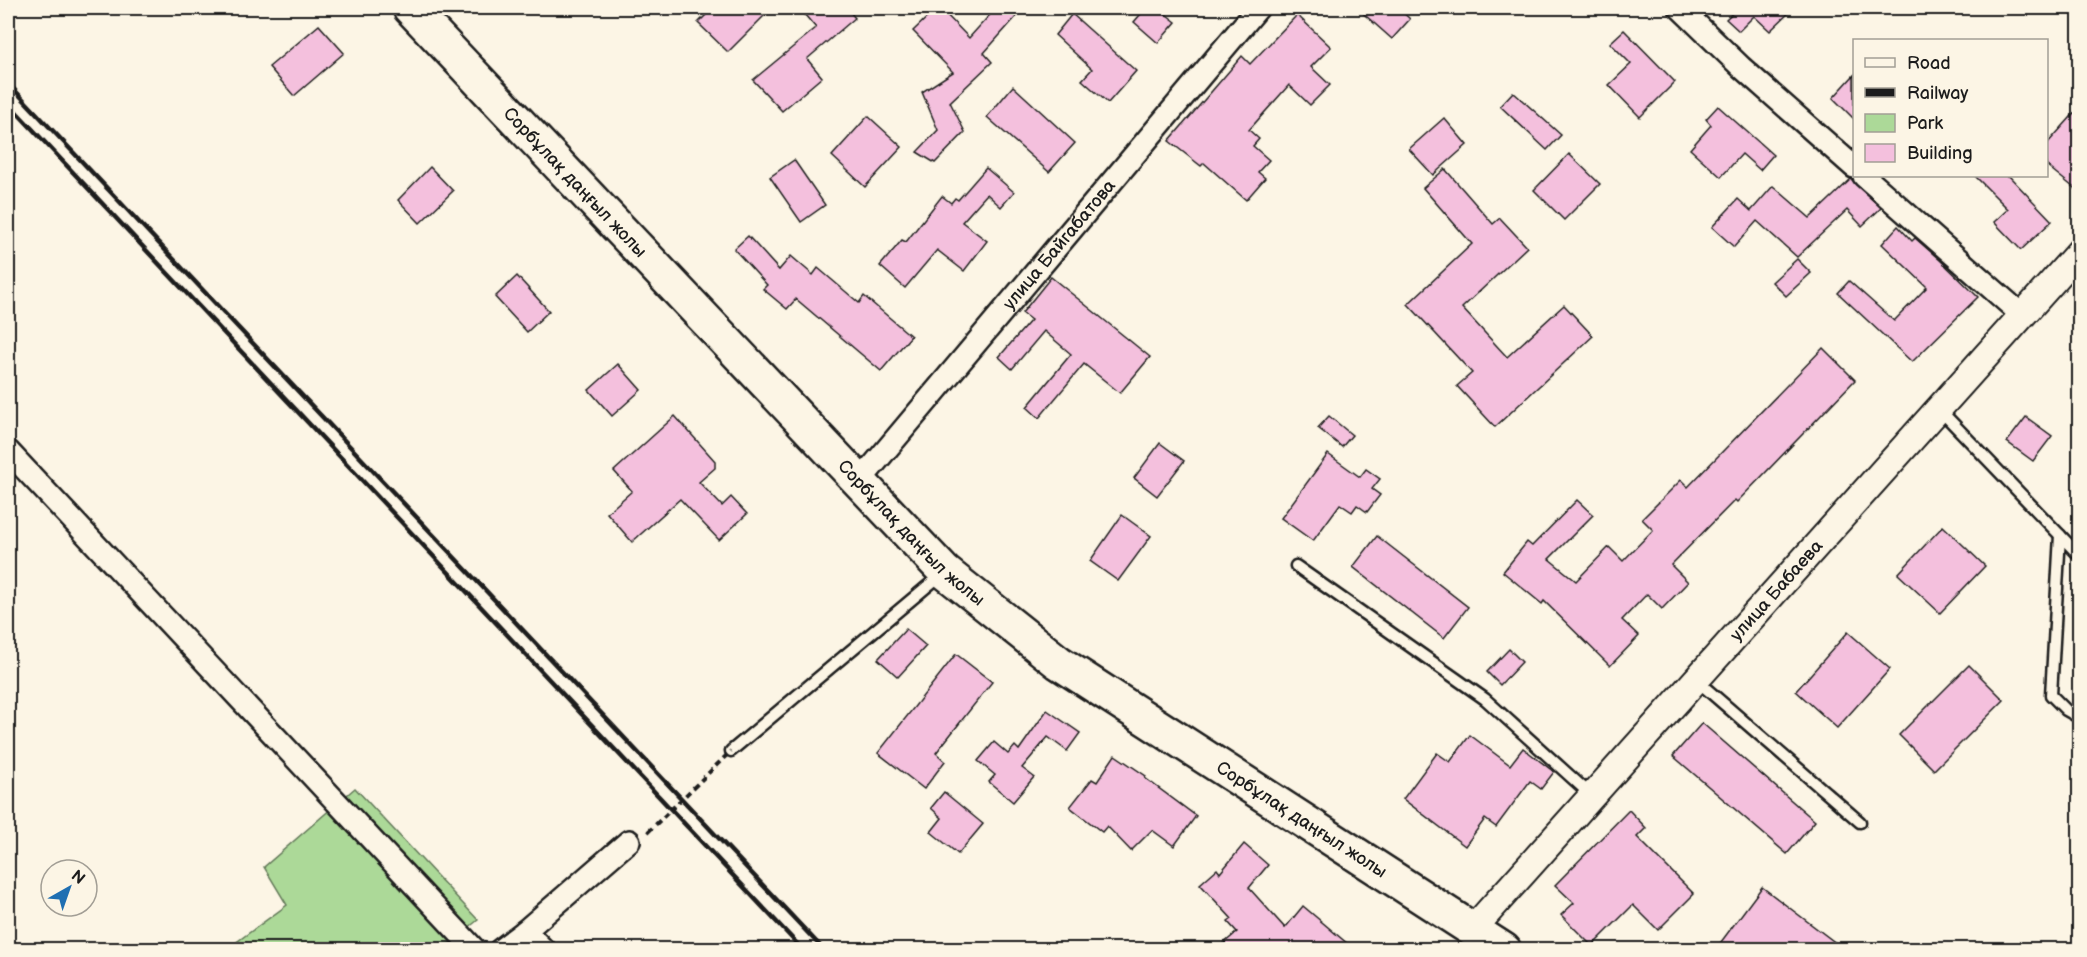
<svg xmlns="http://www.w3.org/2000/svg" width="2087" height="957" font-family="'Balsamiq Sans',sans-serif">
	<rect width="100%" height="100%" fill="#fcf5e5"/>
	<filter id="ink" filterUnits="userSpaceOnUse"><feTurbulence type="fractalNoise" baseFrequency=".0167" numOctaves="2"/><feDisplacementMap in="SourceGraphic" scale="12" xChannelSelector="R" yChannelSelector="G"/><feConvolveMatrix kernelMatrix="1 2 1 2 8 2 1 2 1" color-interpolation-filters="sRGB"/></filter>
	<g filter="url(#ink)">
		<path fill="#acd998" stroke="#647a5a" stroke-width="1.5" d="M 355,788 L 478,920 L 442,949 L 219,950 L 231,946 L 287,905 L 264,867 Z"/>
		<g fill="#f4c0dd" stroke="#1c1c1c" stroke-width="1.5">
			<path d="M 713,8 L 772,8 L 728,52 L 698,23 Z"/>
			<path d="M 814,8 L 847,8 L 855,18 L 807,59 L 822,77 L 782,111 L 753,80 L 816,28 L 805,15 Z"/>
			<path d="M 937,8 L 940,8 L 969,38 L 996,8 L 1024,8 L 984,53 L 992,62 L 950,102 L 965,132 L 935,163 L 917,152 L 938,130 L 922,92 L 953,72 L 913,31 Z"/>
			<path d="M 1146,8 L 1158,8 L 1176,22 L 1158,43 L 1134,22 Z"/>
			<path d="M 1357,8 L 1398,8 L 1410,19 L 1392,39 Z"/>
			<path d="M 1738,8 L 1794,8 L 1770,31 L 1754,16 L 1739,31 L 1726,19 Z"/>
			<path d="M 1072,14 L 1136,71 L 1108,103 L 1082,80 L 1092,69 L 1055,35 Z"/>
			<path d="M 1297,15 L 1331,47 L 1311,67 L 1330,85 L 1310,105 L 1289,85 L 1249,130 L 1259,139 L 1253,146 L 1269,160 L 1258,172 L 1265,178 L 1246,200 L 1204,163 L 1201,166 L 1169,141 L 1242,56 L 1250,64 Z"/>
			<path d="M 319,25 L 344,53 L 294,96 L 269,67 Z"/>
			<path d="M 1624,30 L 1675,82 L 1640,117 L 1609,85 L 1631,64 L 1610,43 Z"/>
			<path d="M 1854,75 L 1854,119 L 1833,98 Z"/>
			<path d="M 1013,86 L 1075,143 L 1049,172 L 987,117 Z"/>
			<path d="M 1513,92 L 1561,135 L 1547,150 L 1500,106 Z"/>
			<path d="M 1718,106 L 1773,155 L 1760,170 L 1742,154 L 1721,177 L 1690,149 L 1711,125 L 1706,119 Z"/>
			<path d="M 2079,108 L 2079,192 L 2046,165 L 2046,145 Z"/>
			<path d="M 868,116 L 902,147 L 865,187 L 832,156 Z"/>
			<path d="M 1444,118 L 1467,145 L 1433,175 L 1409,149 Z"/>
			<path d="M 1569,154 L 1600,184 L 1564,220 L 1534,190 Z"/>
			<path d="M 794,160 L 825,205 L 801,222 L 770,177 Z"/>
			<path d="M 430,167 L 453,191 L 420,223 L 398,200 Z"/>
			<path d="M 986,168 L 1014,192 L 1001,207 L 987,194 L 962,222 L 987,241 L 964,271 L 937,250 L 905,288 L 880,266 L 902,240 L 906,242 L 942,196 L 951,203 L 955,198 L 958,200 Z"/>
			<path d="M 1445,169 L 1493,224 L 1500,218 L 1527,247 L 1462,308 L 1507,357 L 1564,305 L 1593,336 L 1495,427 L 1457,386 L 1472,373 L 1408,304 L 1472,244 L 1423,188 Z"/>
			<path d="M 1975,176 L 2009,176 L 2052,221 L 2021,250 L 1994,222 L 2008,209 Z"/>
			<path d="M 1851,179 L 1881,208 L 1862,226 L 1847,210 L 1797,257 L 1757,221 L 1734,247 L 1712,227 L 1738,199 L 1751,211 L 1773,186 L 1810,218 Z"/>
			<path d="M 1898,226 L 1912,241 L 1915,238 L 1940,260 L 1978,297 L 1912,362 L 1838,293 L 1849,281 L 1894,321 L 1927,287 L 1882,244 Z"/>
			<path d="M 748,236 L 779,270 L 791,256 L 813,275 L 818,268 L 859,303 L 864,296 L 911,336 L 881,371 L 796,299 L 787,309 L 763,289 L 767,285 L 734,249 Z"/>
			<path d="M 1797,259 L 1811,273 L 1786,296 L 1772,282 Z"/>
			<path d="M 517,276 L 549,311 L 527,332 L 495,297 Z"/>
			<path d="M 1051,277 L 1150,357 L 1120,393 L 1084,364 L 1039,418 L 1027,407 L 1071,354 L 1044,331 L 1012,369 L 999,357 L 1031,320 L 1022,313 Z"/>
			<path d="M 1823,348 L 1855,380 L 1737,502 L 1735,500 L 1671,565 L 1688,582 L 1662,609 L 1647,594 L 1622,620 L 1639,636 L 1610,666 L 1544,601 L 1542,604 L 1503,572 L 1527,542 L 1532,546 L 1577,500 L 1593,515 L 1549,559 L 1576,581 L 1609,547 L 1623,561 L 1653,530 L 1642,519 L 1681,480 L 1688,487 Z"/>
			<path d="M 618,364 L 641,390 L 612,416 L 589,390 Z"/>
			<path d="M 675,416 L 715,461 L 715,468 L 699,482 L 722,506 L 731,497 L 747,514 L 719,540 L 680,499 L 632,542 L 607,513 L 632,491 L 614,471 Z"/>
			<path d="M 1329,416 L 1352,435 L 1342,447 L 1318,428 Z"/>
			<path d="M 2026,417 L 2052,436 L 2033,461 L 2007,442 Z"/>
			<path d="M 1160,443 L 1184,461 L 1157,496 L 1134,478 Z"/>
			<path d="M 1328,454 L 1360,477 L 1366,469 L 1380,479 L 1372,489 L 1380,495 L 1367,512 L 1357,505 L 1352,512 L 1340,504 L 1313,541 L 1281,518 Z"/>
			<path d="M 1122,515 L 1151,536 L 1118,581 L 1090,561 Z"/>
			<path d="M 1943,526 L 1985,566 L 1940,613 L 1898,574 Z"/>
			<path d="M 1377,536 L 1468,607 L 1444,638 L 1353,567 Z"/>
			<path d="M 906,629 L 926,646 L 898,677 L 878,659 Z"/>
			<path d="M 1848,632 L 1890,669 L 1837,728 L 1796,691 Z"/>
			<path d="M 1509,649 L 1522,662 L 1500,685 L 1487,672 Z"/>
			<path d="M 956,654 L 992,682 L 936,753 L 945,761 L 924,789 L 878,753 Z"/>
			<path d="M 1969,665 L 2004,700 L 1934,770 L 1899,735 Z"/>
			<path d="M 1047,710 L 1080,733 L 1067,751 L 1048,737 L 1022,768 L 1034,777 L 1013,802 L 989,782 L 995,775 L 978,761 L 994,742 L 1008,754 L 1015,746 L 1019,750 Z"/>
			<path d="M 1702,723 L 1815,821 L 1787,854 L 1673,756 Z"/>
			<path d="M 1470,735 L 1510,765 L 1523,748 L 1554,772 L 1541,789 L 1530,781 L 1496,827 L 1485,819 L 1465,846 L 1403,799 L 1437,753 L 1450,762 Z"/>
			<path d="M 1115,755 L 1146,776 L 1145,778 L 1196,816 L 1174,846 L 1152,830 L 1131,851 L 1107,826 L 1102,832 L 1070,807 L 1092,779 L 1097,782 Z"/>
			<path d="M 944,792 L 983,824 L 958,854 L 931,832 L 942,818 L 931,808 Z"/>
			<path d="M 1629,810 L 1646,828 L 1637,837 L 1694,894 L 1658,930 L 1633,905 L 1592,946 L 1561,915 L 1574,903 L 1555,885 Z"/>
			<path d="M 1244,844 L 1268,865 L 1249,888 L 1285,928 L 1303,906 L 1355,950 L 1216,950 L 1237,932 L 1228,922 L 1232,919 L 1200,884 L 1217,869 L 1220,873 Z"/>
			<path d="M 1762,887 L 1845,950 L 1715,950 Z"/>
		</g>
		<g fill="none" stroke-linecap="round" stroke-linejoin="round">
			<g stroke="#1c1c1c" stroke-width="15">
				<g id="service">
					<path d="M 1939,409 L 2080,556"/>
					<path d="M 2060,535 L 2051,695 L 2066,710 L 2080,718"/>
					<path d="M 1296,566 L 1485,699 L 1591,795"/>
					<path d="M 1695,679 L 1860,822"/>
					<path d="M 731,751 L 942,574"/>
				</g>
			</g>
			<g stroke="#1c1c1c" stroke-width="26">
				<g id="minor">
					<path d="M 1680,8 L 1741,67 L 1854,167"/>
					<path d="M 1864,176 L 2023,316"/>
					<path d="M 8,451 L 475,950"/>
					<path id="s1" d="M 860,481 L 1258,8"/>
					<path d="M 525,931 L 544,950"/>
					<path d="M 500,950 L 525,931 L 629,841"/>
				</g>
			</g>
			<g stroke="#1c1c1c" stroke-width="30">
				<g id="tertiary">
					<path id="s2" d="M 1472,930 L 2080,251"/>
				</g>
			</g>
			<g stroke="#1c1c1c" stroke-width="38">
				<g id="primary">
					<path id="s3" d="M 410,8 L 945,572 L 1058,662 L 1504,950"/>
				</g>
			</g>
			<use href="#service" stroke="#fcf5e5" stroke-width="10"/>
			<use href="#minor" stroke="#fcf5e5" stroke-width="21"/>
			<use href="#tertiary" stroke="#fcf5e5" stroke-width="26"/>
			<use href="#primary" stroke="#fcf5e5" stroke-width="33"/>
			<g stroke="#1c1c1c" stroke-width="4.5">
				<path d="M 8,83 L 824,950"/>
				<path d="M 8,103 L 803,950"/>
			</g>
			<path stroke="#1c1c1c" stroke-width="4" stroke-dasharray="6 4.5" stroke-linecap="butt" d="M 648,832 L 731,751"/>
		</g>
	</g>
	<g text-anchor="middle" stroke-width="4.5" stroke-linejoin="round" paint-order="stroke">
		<g font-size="18" fill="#1c1c1c" stroke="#fcf5e5">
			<text dy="6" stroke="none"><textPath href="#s3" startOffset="240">Сорбұлақ даңғыл жолы</textPath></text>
			<text dy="6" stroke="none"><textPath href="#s1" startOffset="309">улица Байгабатова</textPath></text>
			<text dy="6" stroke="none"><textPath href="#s3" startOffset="726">Сорбұлақ даңғыл жолы</textPath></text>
			<text dy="6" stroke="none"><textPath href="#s2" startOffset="456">улица Бабаева</textPath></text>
			<text dy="6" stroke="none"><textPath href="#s3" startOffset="1212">Сорбұлақ даңғыл жолы</textPath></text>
		</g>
	</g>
	<rect width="2087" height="957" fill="none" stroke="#fcf5e5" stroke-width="30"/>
	<rect x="15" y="15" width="2057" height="927" fill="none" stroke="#1c1c1c" stroke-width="2" filter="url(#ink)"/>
	<rect x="1853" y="39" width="195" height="138" fill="#fcf5e5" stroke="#a29e95" stroke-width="1.5"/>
	<rect x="1865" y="58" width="30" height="9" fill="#fcf5e5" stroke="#a29e95" stroke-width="1.5"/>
	<text x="1907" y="69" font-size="18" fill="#1c1c1c">Road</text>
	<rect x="1865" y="88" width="30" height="9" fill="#1c1c1c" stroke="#a29e95" stroke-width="1.5"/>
	<text x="1907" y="99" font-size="18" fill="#1c1c1c">Railway</text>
	<rect x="1865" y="114" width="30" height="18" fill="#acd998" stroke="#a29e95" stroke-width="1.5"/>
	<text x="1907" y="129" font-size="18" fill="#1c1c1c">Park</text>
	<rect x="1865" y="144" width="30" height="18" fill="#f4c0dd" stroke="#a29e95" stroke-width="1.5"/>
	<text x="1907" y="159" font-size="18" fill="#1c1c1c">Building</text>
	<g transform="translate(69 888) rotate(40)"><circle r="28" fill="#fcf5e5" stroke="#a29e95" stroke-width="1.5"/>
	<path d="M0-4.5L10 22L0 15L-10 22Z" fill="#1f6fb2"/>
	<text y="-9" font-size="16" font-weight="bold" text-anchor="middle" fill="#1c1c1c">N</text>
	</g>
</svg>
